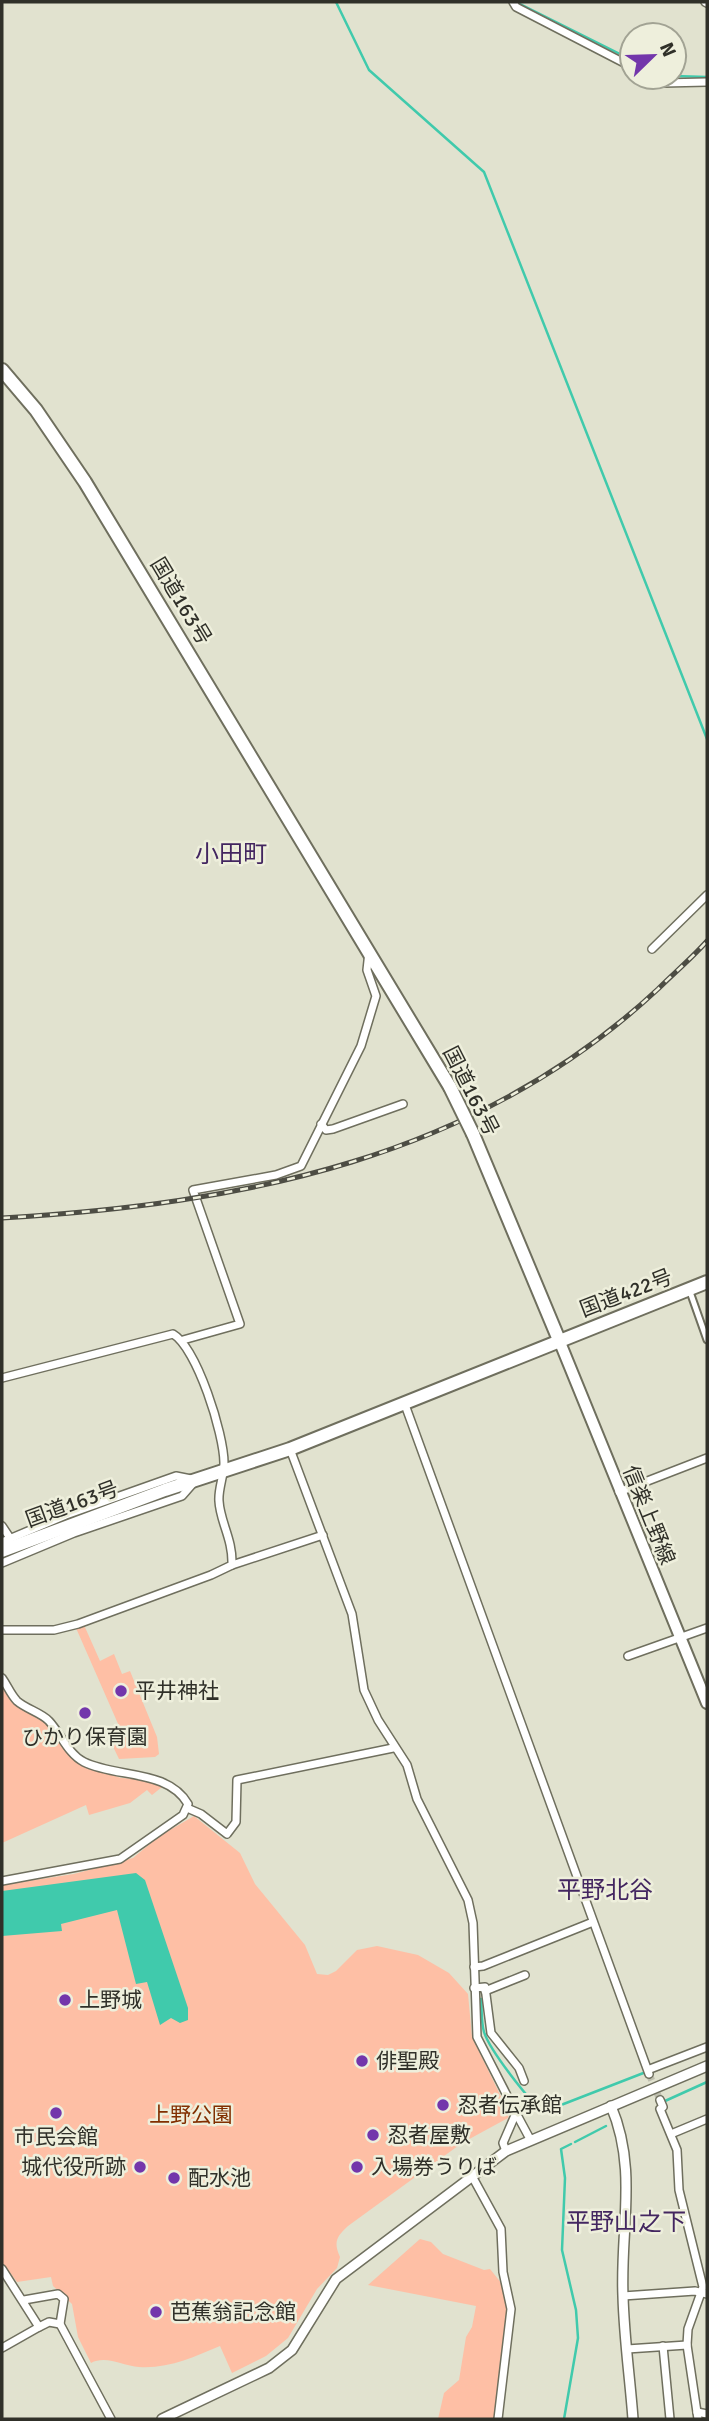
<svg xmlns="http://www.w3.org/2000/svg" width="709" height="2421" font-family="Signika,'Noto Sans JP',sans-serif">
	<rect width="100%" height="100%" fill="#e1e2cf"/>
	<g fill="#febfa5">
		<path d="M 84,1625 L 100,1661 L 114,1654 L 122,1674 L 130,1671 L 157,1737 L 159,1754 L 155,1757 L 119,1759 L 106,1732 L 119,1726 L 76,1628 Z"/>
		<path d="M 2,1683 L 18,1705 L 47,1722 L 72,1758 L 81,1764 L 121,1778 L 144,1779 L 162,1787 L 152,1795 L 147,1790 L 130,1803 L 89,1815 L 86,1805 L 2,1843 Z"/>
		<path d="M 194,1816 L 240,1853 L 255,1884 L 305,1945 L 317,1974 L 328,1975 L 336,1971 L 357,1950 L 377,1946 L 418,1955 L 449,1973 L 468,1994 L 472,2037 L 509,2113 L 508,2118 L 462,2143 L 348,2226 C 337,2236 333,2242 340,2257 L 337,2268 L 317,2289 L 288,2338 L 266,2356 L 232,2373 L 220,2346 C 194,2357 168,2369 139,2367 C 123,2366 106,2355 91,2363 L 78,2337 L 72,2304 L 53,2286 L 51,2277 L 17,2282 L 2,2262 L 2,1885 L 74,1874 L 133,1858 L 158,1837 Z"/>
		<path d="M 420,2239 L 431,2242 L 443,2254 L 484,2270 L 490,2269 L 502,2284 L 508,2309 L 495,2419 L 438,2419 L 444,2393 L 459,2380 L 466,2337 L 472,2327 L 476,2306 L 368,2285 Z"/>
	</g>
	<path fill="#40caac" d="M 136,1873 L 145,1880 L 188,2008 L 188,2020 L 180,2023 L 171,2018 L 160,2025 L 147,1982 L 136,1984 L 117,1910 L 61,1924 L 62,1931 L 2,1936 L 2,1891 Z"/>
	<g fill="none" stroke-linecap="round" stroke-linejoin="round">
		<g stroke="#40caac" stroke-width="2.5">
			<path d="M 336,2 L 369,70 L 484,172 L 707,739"/>
			<path d="M 516,2 L 632,60"/>
			<path d="M 674,76 L 707,77"/>
			<path d="M 481,1999 C 482,2009 481,2022 484,2032 C 490,2051 528,2099 543,2112 L 646,2072"/>
			<path d="M 665,2101 L 707,2082"/>
			<path d="M 575,2142 L 606,2126"/>
			<path d="M 564,2419 L 578,2338 L 576,2310 L 562,2250 L 565,2178 L 561,2149 L 571,2144"/>
		</g>
		<path stroke="#bebeae" stroke-width="7" stroke-dasharray="7 3.5" stroke-linecap="butt" d="M 649,2074 L 660,2100"/>
		<g stroke="#6f6f5e" stroke-width="9">
			<path id="pedestrian" d="M 689,1289 L 707,1340"/>
		</g>
		<g stroke="#6f6f5e" stroke-width="10">
			<g id="minor">
				<path d="M 513,2 L 516,7 L 632,67"/>
				<path d="M 705,2 L 707,3"/>
				<path d="M 652,77 L 663,83 L 707,82"/>
				<path d="M 652,949 L 707,895"/>
				<path d="M 321,1124 L 326,1130 L 333,1129 L 403,1104"/>
				<path d="M 183,1340 L 240,1324 L 193,1190 L 276,1175 L 301,1166 L 361,1046 L 376,996 L 367,970 L 369,952"/>
				<path d="M 2,1378 L 173,1334 C 197,1348 224,1434 224,1463 C 224,1476 218,1489 219,1501 C 220,1522 233,1539 232,1565 L 211,1575 L 78,1624 L 54,1630 L 2,1630"/>
				<path d="M 404,1402 L 649,2074"/>
				<path d="M 290,1449 L 352,1614 L 364,1690 L 378,1720 L 407,1765 L 417,1799 L 468,1900 L 473,1923 L 477,2037 L 516,2113 L 503,2143 L 506,2151"/>
				<path d="M 619,1492 L 707,1458"/>
				<path d="M 2,1526 L 10,1538"/>
				<path d="M 2,1542 L 66,1515 L 176,1476 L 196,1480 L 182,1496 L 74,1533 L 2,1563"/>
				<path d="M 232,1565 L 323,1535"/>
				<path d="M 628,1656 L 707,1628"/>
				<path d="M 2,1678 C 7,1685 11,1695 17,1701 C 26,1709 42,1713 49,1721 C 61,1734 68,1754 84,1762 C 116,1778 168,1769 188,1804 L 183,1815 L 120,1859 L 2,1881"/>
				<path d="M 187,1808 L 201,1814 L 227,1834 L 236,1822 L 237,1780 L 393,1748"/>
				<path d="M 474,1967 L 483,1966 L 593,1922"/>
				<path d="M 474,1988 L 485,1987 L 491,2033 L 519,2068 L 524,2081"/>
				<path d="M 485,1991 L 525,1975"/>
				<path d="M 650,2069 L 707,2047"/>
				<path d="M 660,2100 L 663,2107 L 660,2109 L 677,2150 L 679,2190 L 703,2287 L 688,2329 L 687,2345 L 698,2419"/>
				<path d="M 516,2113 L 530,2139"/>
				<path d="M 671,2134 L 707,2119"/>
				<path d="M 472,2176 L 501,2229 L 503,2272 L 511,2309 L 498,2419"/>
				<path d="M 2,2269 L 39,2327 L 49,2322 L 60,2324"/>
				<path d="M 623,2296 L 695,2291 L 707,2294"/>
				<path d="M 24,2300 L 58,2294 L 64,2299 L 60,2324 L 111,2419"/>
				<path d="M 663,2346 L 670,2419"/>
				<path d="M 2,2348 L 39,2327"/>
				<path d="M 627,2349 L 687,2345"/>
				<path d="M 697,2412 L 707,2414"/>
			</g>
		</g>
		<g stroke="#6f6f5e" stroke-width="12">
			<g id="tertiary">
				<path d="M 611,2106 C 638,2169 620,2230 623,2296 C 624,2337 630,2378 633,2419"/>
				<path d="M 162,2419 L 269,2368 L 292,2350 L 336,2279 L 506,2151 L 707,2066"/>
			</g>
		</g>
		<g stroke="#6f6f5e" stroke-width="14">
			<path id="secondary" d="M 559,1340 L 707,1703"/>
		</g>
		<g stroke="#6f6f5e" stroke-width="16">
			<g id="trunk">
				<path d="M 2,370 L 36,410 L 85,482 L 450,1087"/>
				<path d="M 473,1134 L 559,1340"/>
				<path d="M 2,1551 L 165,1490 L 290,1449 L 707,1282"/>
			</g>
		</g>
		<use href="#pedestrian" stroke="#fff" stroke-width="5"/>
		<use href="#minor" stroke="#fff" stroke-width="7"/>
		<use href="#tertiary" stroke="#fff" stroke-width="9"/>
		<use href="#secondary" stroke="#fff" stroke-width="10"/>
		<use href="#trunk" stroke="#fff" stroke-width="12"/>
		<g stroke="#4d4d44" stroke-width="5">
			<path id="rail" d="M 2,1218 C 242,1204 476,1159 658,989 C 674,973 692,958 707,941"/>
		</g>
		<use href="#rail" stroke="#eeefdc" stroke-width="2.5" stroke-dasharray="8" stroke-linecap="butt"/>
		<g stroke="#6f6f5e" stroke-width="16" stroke-linecap="butt">
			<path id="trunk-bridge" d="M 450,1087 L 473,1134"/>
		</g>
		<use href="#trunk-bridge" stroke="#fff" stroke-width="12"/>
	</g>
	<g fill="#7336ab" stroke="#eeefdc" stroke-width="2.5">
		<circle cx="121" cy="1691" r="7"/>
		<circle cx="85" cy="1713" r="7"/>
		<circle cx="65" cy="2000" r="7"/>
		<circle cx="362" cy="2061" r="7"/>
		<circle cx="443" cy="2105" r="7"/>
		<circle cx="56" cy="2113" r="7"/>
		<circle cx="373" cy="2135" r="7"/>
		<circle cx="140" cy="2167" r="7"/>
		<circle cx="357" cy="2167" r="7"/>
		<circle cx="174" cy="2178" r="7"/>
		<circle cx="156" cy="2312" r="7"/>
	</g>
	<g text-anchor="middle" stroke-width="5" stroke-linejoin="round" paint-order="stroke">
		<g font-size="21" fill="#303029" stroke="#eeefdc">
			<text transform="translate(181 601) rotate(59)" y="7">国道163号</text>
			<text transform="translate(471 1091) rotate(63)" y="7">国道163号</text>
			<text transform="translate(626 1293) rotate(-21)" y="7">国道422号</text>
			<text transform="translate(72 1504) rotate(-20)" y="7">国道163号</text>
			<text transform="translate(649 1515) rotate(68)" y="7">信楽上野線</text>
		</g>
		<g font-size="21" fill="#303029" stroke="#eeefdc" text-anchor="start">
			<text x="135" y="1698">平井神社</text>
			<text x="85" y="1744" text-anchor="middle">ひかり保育園</text>
			<text x="79" y="2007">上野城</text>
			<text x="376" y="2068">俳聖殿</text>
			<text x="457" y="2112">忍者伝承館</text>
			<text x="387" y="2142">忍者屋敷</text>
			<text x="56" y="2144" text-anchor="middle">市民会館</text>
			<text x="126" y="2174" text-anchor="end">城代役所跡</text>
			<text x="371" y="2174">入場券うりば</text>
			<text x="188" y="2185">配水池</text>
			<text x="170" y="2319">芭蕉翁記念館</text>
		</g>
		<g font-size="21" fill="#812f00" stroke="#eeefdc">
			<text x="191" y="2122">上野公園</text>
		</g>
		<g font-size="24" fill="#432660" stroke="#eeefdc">
			<text x="231" y="862">小田町</text>
			<text x="605" y="1898">平野北谷</text>
			<text x="626" y="2230">平野山之下</text>
		</g>
	</g>
	<rect width="709" height="2421" fill="none" stroke="#303029" stroke-width="7"/>
	<g transform="translate(653 56) rotate(67)"><circle r="33" fill="#eeefdc" stroke="#a2a394" stroke-width="2"/>
	<path d="M0-5L12 26L0 18L-12 26Z" fill="#7336ab"/>
	<text y="-10" font-size="19" font-weight="bold" text-anchor="middle" fill="#303029">N</text>
	</g>
</svg>
